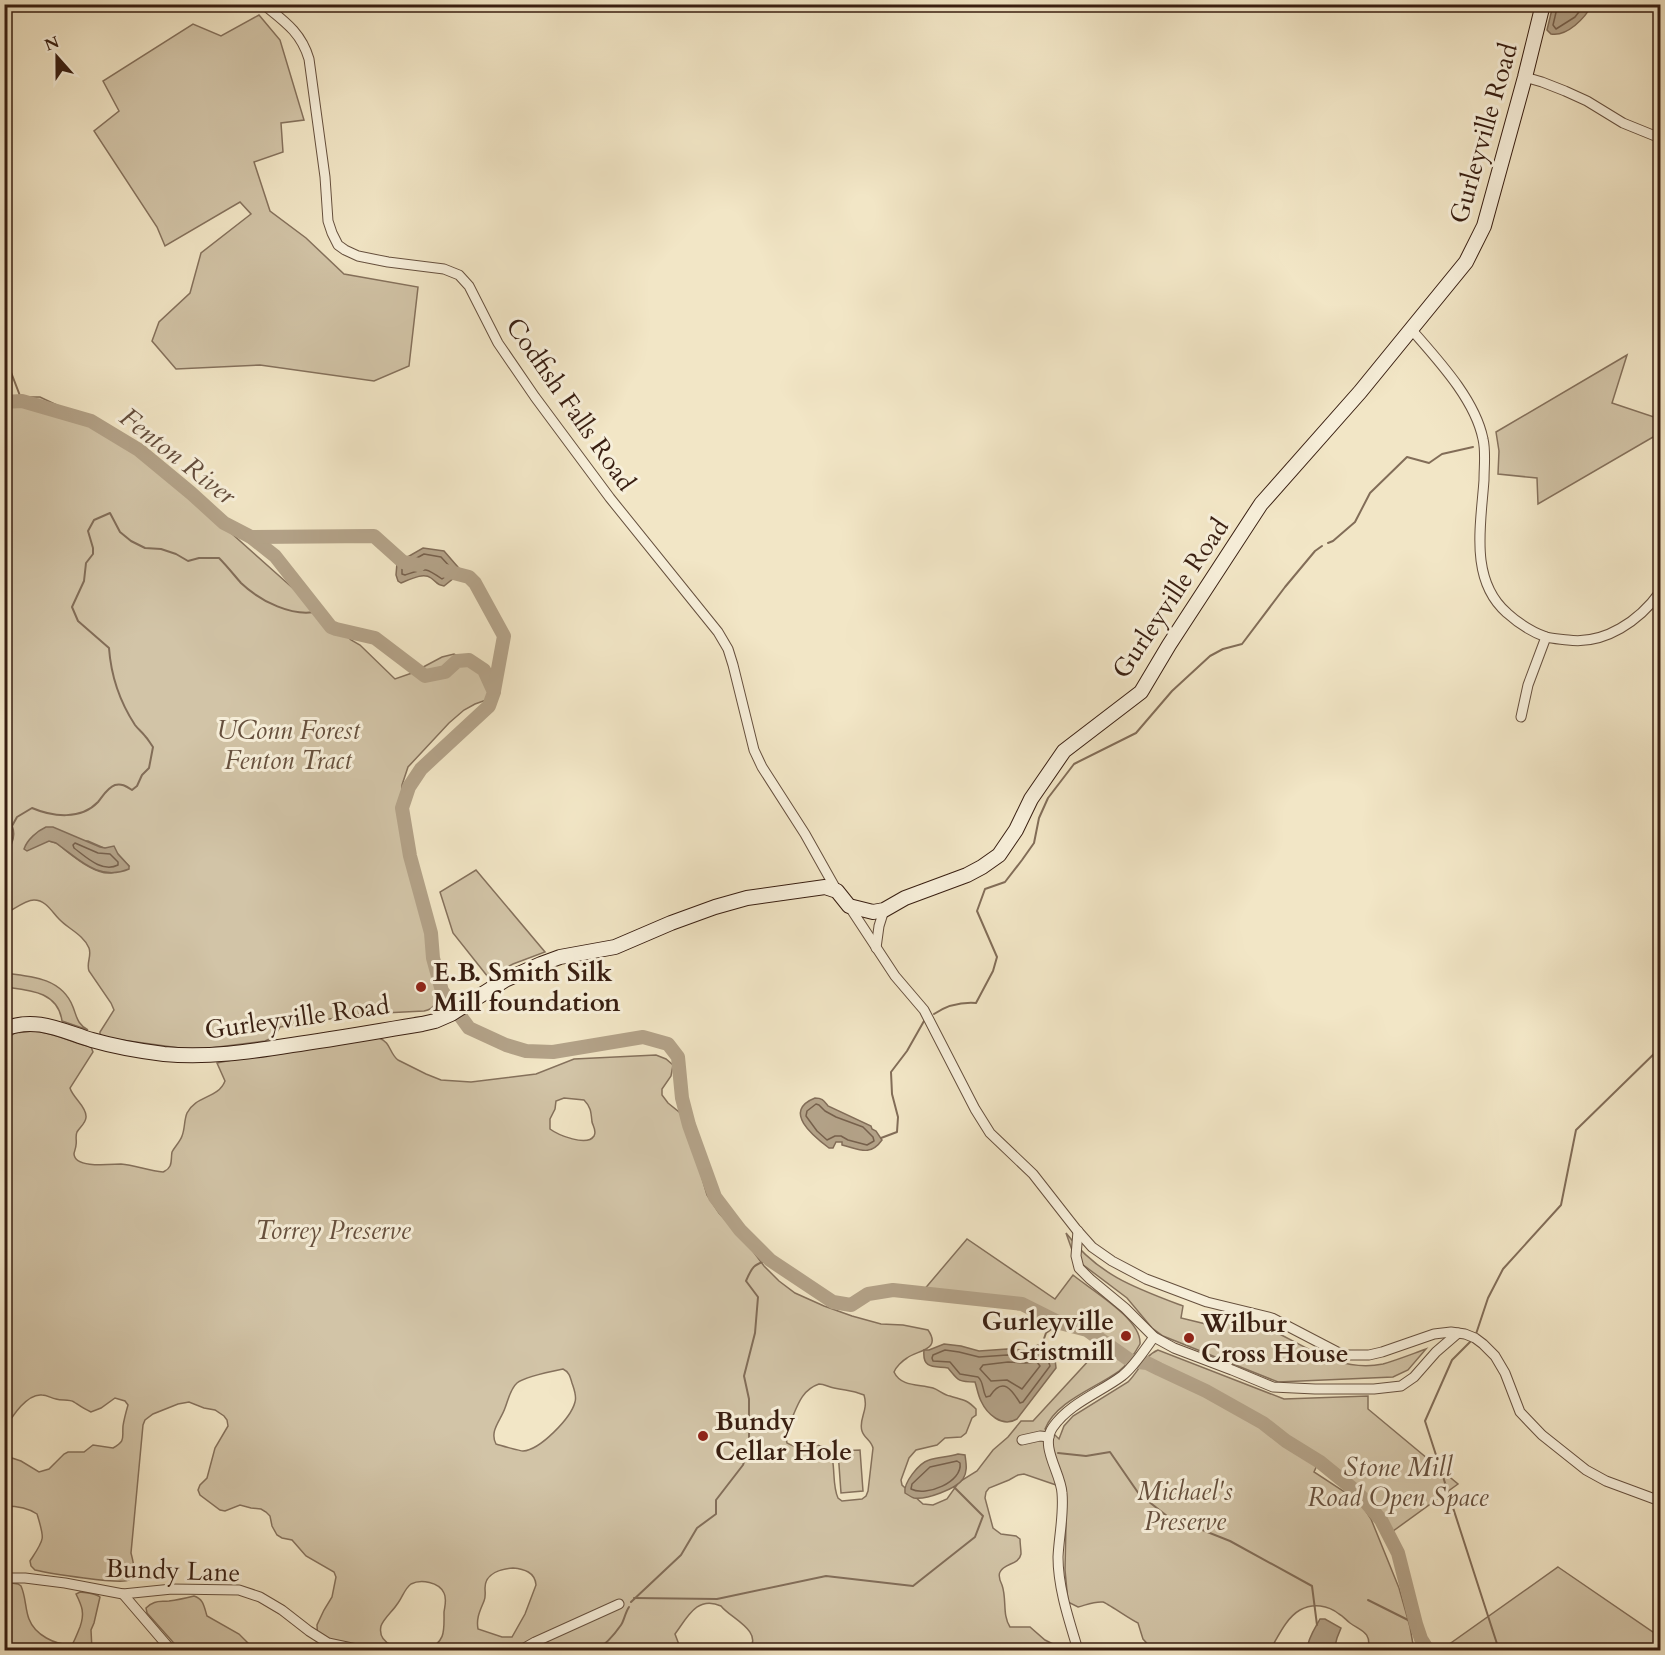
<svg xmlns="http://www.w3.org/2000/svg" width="1665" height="1655" font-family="Cardo,serif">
	<rect width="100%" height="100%" fill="#f2e6c6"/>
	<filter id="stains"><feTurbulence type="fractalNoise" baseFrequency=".00333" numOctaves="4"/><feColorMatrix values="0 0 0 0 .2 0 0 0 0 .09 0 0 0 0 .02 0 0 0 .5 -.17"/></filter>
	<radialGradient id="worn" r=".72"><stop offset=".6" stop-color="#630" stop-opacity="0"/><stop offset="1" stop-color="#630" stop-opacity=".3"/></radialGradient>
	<g fill="#d2c4a7" stroke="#85715c" stroke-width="1.5" fill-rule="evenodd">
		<path d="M 259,15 L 280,40 L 304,120 L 281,123 L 283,152 L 254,162 L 270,211 L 306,238 L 344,274 L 418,287 L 409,366 L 374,381 L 260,365 L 176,369 L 152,341 L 159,322 L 190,293 L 201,253 L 251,214 L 240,202 L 165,246 L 157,227 L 94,131 L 119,111 L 103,81 L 193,24 L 221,36 Z"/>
		<path d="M 1627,355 L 1612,403 L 1660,419 L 1660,433 L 1538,504 L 1537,478 L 1498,474 L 1499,451 L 1496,432 Z"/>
		<path d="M 5,397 L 40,397 L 116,433 L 138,450 L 351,640 L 360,645 L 395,679 L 412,673 L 442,657 L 454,654 L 467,661 L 481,673 L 489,691 L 489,699 L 475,704 L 464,710 L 449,723 L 408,767 L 402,785 L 401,814 L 417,877 L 430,961 L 436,987 L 447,1001 L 435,1003 C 433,1008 430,1010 424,1011 L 384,1013 L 373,1012 L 280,1027 L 274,1037 L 265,1041 L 194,1050 L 107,1038 L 100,1035 L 100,1032 L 114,1010 L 111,1003 L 89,971 C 86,963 92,956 89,948 C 84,935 67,928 59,919 C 52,912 46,900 34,900 C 25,900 13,910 5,914 ZM 49,841 L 88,841 L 118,854 L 129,866 C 124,868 117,873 111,873 C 93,875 70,853 56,843 Z"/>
		<path d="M 476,870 L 545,952 L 513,964 L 488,977 L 453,933 L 440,892 Z"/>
		<path d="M 4,973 C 31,976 62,978 73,1007 C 77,1017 77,1024 88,1030 L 62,1021 C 58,991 28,990 5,987 Z"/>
		<path d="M 33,1031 C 54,1032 71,1043 91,1047 L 93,1052 L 70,1088 C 73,1098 86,1106 86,1116 C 87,1122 80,1127 77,1132 C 75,1136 77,1141 76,1145 C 76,1148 74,1152 74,1154 C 75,1169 112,1164 121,1164 C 135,1165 149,1171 163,1172 C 167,1170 168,1170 170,1166 C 172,1162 171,1157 172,1152 C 175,1146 180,1142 182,1136 C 185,1129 184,1120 187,1113 C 196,1095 218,1099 225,1081 L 217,1063 L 242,1058 L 379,1038 C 391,1042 389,1053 398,1060 L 426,1074 L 441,1080 L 471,1082 L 536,1074 L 574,1059 L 656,1055 L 666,1059 L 673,1065 L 671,1076 L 662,1089 L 662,1095 L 668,1103 L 684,1116 L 707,1195 L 719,1213 L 746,1242 L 764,1266 L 779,1281 L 795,1293 L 824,1306 L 852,1316 L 881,1324 L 903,1325 L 928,1330 C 942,1350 918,1350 907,1358 C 902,1361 896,1367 894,1372 C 901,1387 919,1384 933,1388 C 939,1390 944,1395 950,1396 C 963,1400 966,1399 976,1409 L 976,1415 L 972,1418 L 966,1433 L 961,1437 L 945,1438 L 937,1445 L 916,1450 L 909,1458 L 901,1480 L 902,1485 L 923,1504 L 933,1505 L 947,1499 L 959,1482 L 977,1471 L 993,1450 L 1008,1437 L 1021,1421 L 1033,1421 L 1102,1346 L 1073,1322 L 1045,1311 L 1012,1307 L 968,1297 L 917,1298 L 967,1239 L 1055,1299 L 1073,1275 C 1091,1290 1142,1319 1140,1344 C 1135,1353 1128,1364 1119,1371 C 1096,1388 1056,1401 1045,1429 L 1053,1433 L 1059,1439 L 1064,1426 L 1073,1416 L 1128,1382 C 1138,1372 1145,1355 1158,1350 L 1284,1399 L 1368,1396 L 1368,1409 L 1458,1484 L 1389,1534 L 1376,1513 L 1361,1496 L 1344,1481 L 1318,1463 L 1314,1472 L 1360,1502 L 1371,1519 L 1399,1588 L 1410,1627 L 1414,1650 L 1368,1650 C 1372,1632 1361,1631 1350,1623 C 1346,1620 1343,1616 1339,1614 C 1328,1605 1313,1603 1300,1610 C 1286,1618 1278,1637 1270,1650 L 1153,1650 L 1143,1639 L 1138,1623 C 1131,1620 1107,1603 1103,1602 C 1095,1601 1086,1605 1078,1607 L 1068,1602 L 1065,1570 L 1066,1523 L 1063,1513 L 1060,1488 L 1056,1485 L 1024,1474 L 1018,1475 L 1009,1480 L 989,1488 L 986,1492 L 985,1498 L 993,1528 L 1001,1534 L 1016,1536 L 1020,1539 C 1020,1544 1021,1549 1021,1554 C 1019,1565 1004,1563 1000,1572 C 998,1576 1000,1581 1002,1585 C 1007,1599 1002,1615 1010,1627 L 1030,1627 L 1045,1640 L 1065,1650 L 749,1650 C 764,1631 730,1618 721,1606 C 697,1595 687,1618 675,1634 L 681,1650 L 427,1650 C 446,1641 444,1631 444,1612 C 445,1605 447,1599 444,1593 C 439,1582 421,1579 411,1584 C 405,1588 402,1598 398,1603 C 393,1611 384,1618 381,1626 C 379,1635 383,1641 391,1645 L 425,1650 L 316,1650 L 318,1646 L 317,1625 L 324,1610 L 332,1597 L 336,1577 L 334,1572 L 306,1556 L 292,1540 L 282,1538 L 277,1535 L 272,1526 L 270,1516 L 266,1512 L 261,1509 L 251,1508 L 240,1505 L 225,1511 L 220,1510 L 200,1495 L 198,1490 L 200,1485 L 207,1478 L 215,1448 L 228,1426 L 227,1420 L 224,1416 L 215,1410 L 204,1408 L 189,1402 L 178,1404 L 153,1414 L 145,1420 L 143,1425 L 131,1553 C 133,1561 137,1574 129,1580 C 122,1585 47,1573 35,1570 L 31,1566 L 30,1561 C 45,1538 45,1540 37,1514 C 27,1507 16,1506 5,1506 L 5,1454 L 12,1458 L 21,1461 L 39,1472 L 49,1469 L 64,1454 L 68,1452 L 84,1452 L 93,1445 L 113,1448 C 126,1441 122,1438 123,1426 C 124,1419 126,1412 128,1405 L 125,1401 L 115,1398 L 101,1408 L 91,1412 C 84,1409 80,1406 74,1402 C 69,1399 62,1401 56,1399 C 51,1398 47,1395 42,1395 C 27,1393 12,1417 5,1428 L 4,1084 L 6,1073 L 4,1071 L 5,1039 L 15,1033 ZM 564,1098 L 584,1100 C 591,1107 591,1112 592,1122 C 593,1126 597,1131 594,1136 C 587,1147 558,1135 550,1129 L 550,1119 L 555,1109 L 556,1101 ZM 563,1369 C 569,1372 570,1376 572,1383 C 574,1389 577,1396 575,1402 C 571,1418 540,1450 523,1451 C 520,1451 499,1445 496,1444 C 489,1431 501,1420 505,1408 C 508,1401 510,1389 517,1383 C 524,1377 553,1371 563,1369 ZM 819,1384 C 825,1384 828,1387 834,1388 C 847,1391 851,1389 864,1395 C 869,1411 858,1419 862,1431 C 864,1438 871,1440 873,1448 L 868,1491 L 866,1496 L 862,1499 L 842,1501 L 838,1498 C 831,1483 837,1461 828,1448 L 813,1444 L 795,1447 L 787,1443 C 785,1435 788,1430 790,1423 C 797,1407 801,1390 819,1384 ZM 513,1568 C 524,1569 535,1572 536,1585 L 525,1614 L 512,1637 L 502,1637 L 478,1629 C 476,1618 480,1611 484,1601 C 486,1596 485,1593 485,1588 C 485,1573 502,1569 513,1568 Z"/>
		<path d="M 1066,1233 C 1098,1275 1135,1288 1183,1306 L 1181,1318 L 1206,1324 L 1209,1313 C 1227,1317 1249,1320 1267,1328 C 1305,1345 1338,1373 1383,1364 C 1397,1360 1412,1354 1426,1349 L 1408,1370 L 1393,1377 L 1278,1382 L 1163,1336 L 1152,1328 L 1127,1298 L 1082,1264 L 1072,1250 Z"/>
		<path d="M 860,1450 L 863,1491 L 841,1493 L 838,1451 Z"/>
		<path d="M 1558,1567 L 1660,1637 L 1660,1650 L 1441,1650 Z"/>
		<path d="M 5,1582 L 18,1584 L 21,1586 C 26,1597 25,1609 29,1619 C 35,1635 55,1645 72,1645 C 76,1638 77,1634 80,1627 C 85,1613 82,1606 76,1594 L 80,1592 C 86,1593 95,1593 100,1597 L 94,1623 L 91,1630 L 92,1650 L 5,1650 Z"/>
		<path d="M 194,1596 C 204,1599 204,1607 207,1616 L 239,1634 L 255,1650 L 180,1650 L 147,1613 L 146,1608 C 154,1600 159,1602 169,1601 C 177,1600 186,1598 194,1596 Z"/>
	</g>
	<g fill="#b3a288" stroke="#826d58" stroke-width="1.5">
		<path d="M 1553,5 L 1553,4 L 1592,5 C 1585,18 1567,37 1551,34 L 1547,30 Z"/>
		<path d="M 423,548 L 444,551 L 464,574 L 464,577 L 454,578 L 444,586 C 436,585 437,582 431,578 C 423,572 409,580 401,583 L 398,581 L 396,575 L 397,563 Z"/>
		<path d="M 46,827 L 53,827 L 100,847 L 105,848 L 114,846 L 118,854 L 129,866 L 129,869 C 99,882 79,859 56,843 L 49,841 L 27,851 L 24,849 C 27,840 37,831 46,827 Z"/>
		<path d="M 815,1098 C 823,1098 824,1101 828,1106 L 871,1126 L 872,1129 L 876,1131 L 882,1140 C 870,1157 859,1149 842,1145 L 842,1142 L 836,1142 L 833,1148 L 829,1148 C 813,1136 782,1111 815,1098 Z"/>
		<path d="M 944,1344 L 961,1346 L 979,1351 L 1007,1349 L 1025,1350 L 1038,1345 L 1055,1359 L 1056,1368 L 1017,1419 C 1002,1428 987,1414 981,1401 C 978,1395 977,1388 975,1382 C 957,1382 958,1380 948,1368 C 935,1366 922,1370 924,1350 L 929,1350 Z"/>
		<path d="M 958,1454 L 965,1455 C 966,1463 968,1471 963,1479 C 956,1489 926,1500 914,1498 C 911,1497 908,1495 905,1493 C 903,1483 919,1463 929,1460 C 938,1457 949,1457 958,1454 Z"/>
		<path d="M 1320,1619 L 1325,1619 L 1341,1628 L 1337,1638 L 1334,1650 L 1307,1650 C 1307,1640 1315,1628 1320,1619 Z"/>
	</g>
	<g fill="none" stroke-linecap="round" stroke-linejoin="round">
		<g stroke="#76604c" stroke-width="1.5">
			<path d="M 1558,4 L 1553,25 L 1556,29 L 1575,17 L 1585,4"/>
			<path d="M 424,554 L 441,557 L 452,569 L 452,572 L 442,579 C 425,567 426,568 405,575 L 402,574 L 402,567 L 404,565 Z"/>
			<path d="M 75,843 L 98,853 L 110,854 L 118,862 L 118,865 C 102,873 86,857 74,848 L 73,845 Z"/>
			<path d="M 816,1104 L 819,1105 L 825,1111 L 836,1117 L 863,1127 L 873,1137 L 874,1141 L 867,1145 L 848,1140 L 841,1136 L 835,1136 L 827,1140 L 817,1131 L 806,1116 L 807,1111 Z"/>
			<path d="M 945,1350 L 959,1352 L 979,1357 L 1007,1355 L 1026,1356 L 1039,1353 L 1049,1363 L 1050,1366 L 1023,1402 L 1020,1403 C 1012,1390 1003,1376 990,1396 L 986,1397 C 982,1390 984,1382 978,1377 L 960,1374 L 950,1362 L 933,1361 L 932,1358 L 933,1355 Z"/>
			<path d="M 1008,1362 L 1025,1363 L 1037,1362 L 1040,1366 L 1022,1389 L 1007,1380 L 991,1381 L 980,1369 L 983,1365 Z"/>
			<path d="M 957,1461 L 960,1463 C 963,1482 926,1497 911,1489 L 912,1484 L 930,1467 Z"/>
		</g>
		<g stroke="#826d58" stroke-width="2">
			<path d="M 4,354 L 22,401"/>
			<path d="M 1328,543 L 1333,541 L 1355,522 L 1370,493 L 1407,457 L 1429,463 L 1442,454 L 1473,447"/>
			<path d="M 4,855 C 11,847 16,837 12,826 L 17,817 L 32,808 C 53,817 81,820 98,802 C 103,796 107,788 115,785 C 121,783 126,786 132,790 L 137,786 L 142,775 L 149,768 L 153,747 C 150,743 148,739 145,736 C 142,732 138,729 135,725 C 120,702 111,676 109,648 L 78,621 L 72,607 L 84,581 L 86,563 L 93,554 L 93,548 L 88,531 L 94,520 L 110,513 L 120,532 L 131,541 L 145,548 L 161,549 L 176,554 L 188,561 L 199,558 L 219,558 C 227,566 234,575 241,583 C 260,601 293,618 319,611"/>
			<path d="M 934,1014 C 946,1006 961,1002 976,1003 L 993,971 L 997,957 L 977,911 L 985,889 L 1005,882 L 1022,860 L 1034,843 L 1039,818 L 1048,798 L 1074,764 L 1136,733 L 1172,691 L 1210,656 L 1223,649 L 1242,644 L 1285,587 L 1315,551 L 1322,546"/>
			<path d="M 881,1138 L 897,1132 L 898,1117 L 892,1094 L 891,1072 L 907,1051 L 924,1021"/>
			<path d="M 1476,1334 L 1488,1298 L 1503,1269 L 1561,1205 L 1576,1130 L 1660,1048"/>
			<path d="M 1473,1339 L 1452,1360 L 1425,1421 L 1499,1650"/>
			<path d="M 1041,1347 L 1046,1333 L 1060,1323"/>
			<path d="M 1058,1453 L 1086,1456 L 1110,1452 L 1139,1494 L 1167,1516 L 1230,1541 L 1312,1586 L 1317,1625"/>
			<path d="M 634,1598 L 717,1599 L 826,1576 L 913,1586 L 975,1537 L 983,1516 L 954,1487"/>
			<path d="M 1368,1600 L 1416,1624"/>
			<path d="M 631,1602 L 681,1555 L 697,1528 L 716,1514 L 716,1500 L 743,1465 L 749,1448 L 749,1399 L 744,1376 L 755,1333 L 758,1297 L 746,1281 C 752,1267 753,1265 768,1260 L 799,1280"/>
			<path d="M 596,1650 C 607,1644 614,1635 621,1625 C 624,1621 625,1613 629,1607"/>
		</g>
		<g stroke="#b3a288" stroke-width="14">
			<path d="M 4,402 L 22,401 L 91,421 L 139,450 L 191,493 L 224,523 L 251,537 L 275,556 L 331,627 L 336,629 L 375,638 L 425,676 L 445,672 L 457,661 L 469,660 L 484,670 L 494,692 L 489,706 L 421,769 L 409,787 L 402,808 L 410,856 L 431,933 L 433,958 L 442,991 L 469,1028 L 506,1045 L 526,1051 L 553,1052 L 643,1037 L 668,1044 L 678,1057 L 682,1098 L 689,1125 L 715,1197 L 740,1230 L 770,1260 L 833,1302 L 851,1305 L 868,1294 L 893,1290 L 1022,1304 L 1060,1323 L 1087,1330 L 1131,1361 L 1147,1363 L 1159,1369 L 1206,1391 L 1263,1423 L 1286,1441 L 1320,1462 L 1358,1493 L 1381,1520 L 1398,1553 L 1416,1624 L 1421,1639 L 1428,1650"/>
			<path d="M 251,537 L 374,536 L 403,562 L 419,565"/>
			<path d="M 446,571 L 469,577 L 475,583 L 504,636 L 494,691"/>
		</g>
		<g stroke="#66503e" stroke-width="11">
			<g id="street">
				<path d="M 263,4 C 284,21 301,32 309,59 L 325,177 L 328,221 L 332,233 L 338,245 L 345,250 L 358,256 L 388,262 L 444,269 L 459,275 L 469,286 L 498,343 L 535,397 L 610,498 L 718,632 L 728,649 L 733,665 L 754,750 L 762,767 L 805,834 L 837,891"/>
				<path d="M 1525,77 L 1542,82 L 1565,91 L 1587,101 L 1623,123 L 1660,138"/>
				<path d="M 1411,329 C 1437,359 1475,399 1483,439 C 1486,452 1484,466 1484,480 C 1481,524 1469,580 1507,613 C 1518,623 1532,632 1546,637 C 1553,639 1561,639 1568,640 C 1605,645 1640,620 1660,592"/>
				<path d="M 1521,717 L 1528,685 L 1546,637"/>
				<path d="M 849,906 L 895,976 L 924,1010 L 975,1109 L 990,1133 L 1033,1174 L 1076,1229 L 1092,1247 L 1112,1261 L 1146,1279 L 1207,1302 L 1272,1318 L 1343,1355 L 1369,1355 L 1382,1352 L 1434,1334 L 1451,1332 L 1465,1334 L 1475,1338 L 1483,1344 L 1495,1356 L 1505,1373 L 1520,1412 L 1542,1435 L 1586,1470 L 1606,1481 L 1660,1501"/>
				<path d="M 876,948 L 879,926 L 884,910"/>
				<path d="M 1078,1231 L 1076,1256 L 1079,1268 L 1090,1279 L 1125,1308 L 1154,1337 L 1174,1348 L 1232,1370 L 1273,1387 L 1315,1389 L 1374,1389 L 1401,1386 L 1414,1377 L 1436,1352 L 1458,1333"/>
				<path d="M 1022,1440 L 1040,1436 L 1049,1437"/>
				<path d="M 4,1578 L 25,1578 L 65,1583 L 123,1594 L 172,1589 L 239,1590 L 260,1597 L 282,1610 L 309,1631 L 328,1643 L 361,1650"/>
				<path d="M 123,1594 L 171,1650"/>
				<path d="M 521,1650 L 535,1642 L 619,1604"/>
				<path d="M 1078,1650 C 1069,1620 1058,1588 1058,1557 C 1059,1536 1064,1514 1062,1493 C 1061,1473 1039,1446 1053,1427 C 1070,1403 1099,1393 1122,1376 C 1134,1367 1145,1349 1154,1337"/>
			</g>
		</g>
		<g stroke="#381e11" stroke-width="16">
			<path id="secondary" d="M 4,1029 C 36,1016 62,1031 92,1040 C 116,1047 140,1051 164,1054 C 207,1058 249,1052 292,1045 C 335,1039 379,1031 422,1024 L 435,1021 L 451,1014 L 505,980 L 541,964 L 560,957 L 615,947 L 671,923 L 715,907 L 747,898 L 825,887 L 837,891 L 849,906 L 873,912 L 884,910 L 905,898 L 967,875 L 982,867 L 999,855 L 1016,830 L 1031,799 L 1064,751 L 1141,692 L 1169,645 L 1261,504 L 1360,392 L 1466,262 L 1484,226 L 1525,77 L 1543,4"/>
		</g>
		<use href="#street" stroke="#f7efda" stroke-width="9"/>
		<use href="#secondary" stroke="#f7efda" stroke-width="14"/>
	</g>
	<g fill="#8f2418" stroke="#f7efda" stroke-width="2">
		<circle cx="421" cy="987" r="6"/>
		<circle cx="1126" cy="1336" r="6"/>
		<circle cx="1189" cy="1338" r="6"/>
		<circle cx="703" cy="1436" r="6"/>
	</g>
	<g text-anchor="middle" stroke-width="6" stroke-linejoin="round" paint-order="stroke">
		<g font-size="26" fill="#381e11" stroke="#f7efda">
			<text transform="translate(1483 133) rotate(-74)" y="9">Gurleyville Road</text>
			<text transform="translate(571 404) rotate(55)" y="9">Codfish Falls Road</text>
			<text transform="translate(1170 598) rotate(-56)" y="9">Gurleyville Road</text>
			<text transform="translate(297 1017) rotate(-8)" y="9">Gurleyville Road</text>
			<text transform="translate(173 1570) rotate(2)" y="9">Bundy Lane</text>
		</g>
		<g font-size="26" font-style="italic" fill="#66503e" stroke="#f7efda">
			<text x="288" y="739">UConn Forest<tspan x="288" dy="30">Fenton Tract</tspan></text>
			<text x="333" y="1239">Torrey Preserve</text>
			<text x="1398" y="1476">Stone Mill<tspan x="1398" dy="30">Road Open Space</tspan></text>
			<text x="1185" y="1500">Michael's<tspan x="1185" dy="30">Preserve</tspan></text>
		</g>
		<g font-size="26" font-weight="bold" fill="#381e11" stroke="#f7efda" text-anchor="start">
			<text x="433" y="981">E.B. Smith Silk<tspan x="433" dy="30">Mill foundation</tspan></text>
			<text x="1114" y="1330" text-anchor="end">Gurleyville<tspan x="1114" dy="30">Gristmill</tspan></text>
			<text x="1201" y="1332">Wilbur<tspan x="1201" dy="30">Cross House</tspan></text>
			<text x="715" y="1430">Bundy<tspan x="715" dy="30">Cellar Hole</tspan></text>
		</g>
		<g font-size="27" font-style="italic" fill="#634c3b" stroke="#f7efda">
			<text transform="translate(178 456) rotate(38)" y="9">Fenton River</text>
		</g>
	</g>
	<rect width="1665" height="1655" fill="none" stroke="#f2e6c6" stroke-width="24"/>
	<rect x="6" y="6" width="1653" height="1643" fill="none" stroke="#381e11" stroke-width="3"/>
	<rect x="12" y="12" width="1641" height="1631" fill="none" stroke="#381e11" stroke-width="1.5"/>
	<g transform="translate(57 57) rotate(339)" stroke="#f7efda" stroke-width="4.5" paint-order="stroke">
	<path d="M0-4.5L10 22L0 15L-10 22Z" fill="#381e11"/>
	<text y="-9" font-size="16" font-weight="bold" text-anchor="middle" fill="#381e11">N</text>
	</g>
	<rect width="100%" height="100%" filter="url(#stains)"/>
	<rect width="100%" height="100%" fill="url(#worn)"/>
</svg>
